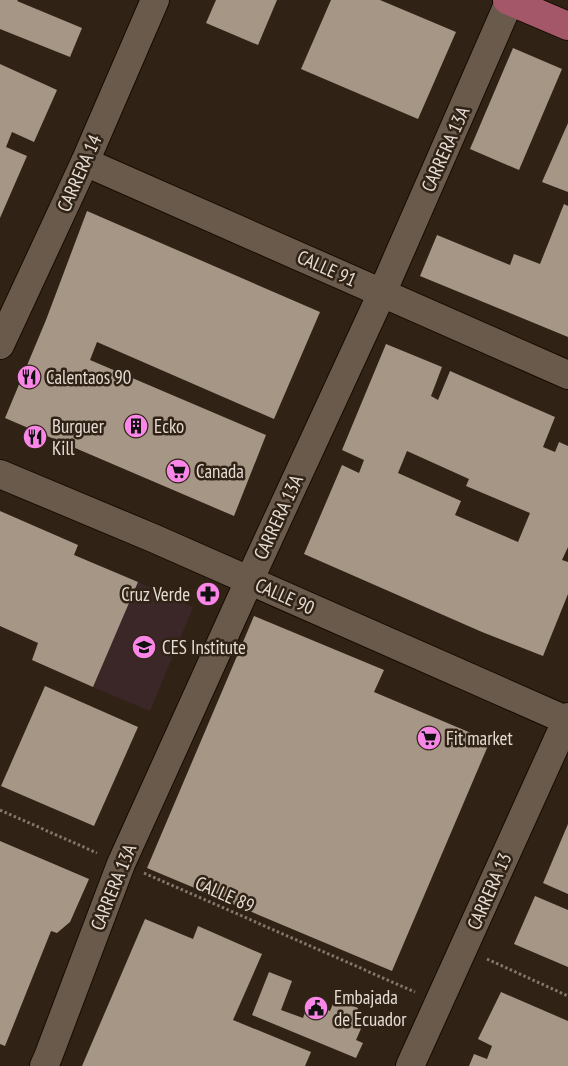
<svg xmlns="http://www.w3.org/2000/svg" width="568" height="1066" font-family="'PT Sans Narrow',sans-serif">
	<rect width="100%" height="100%" fill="#302316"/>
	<path fill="#3b2728" d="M 138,582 L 193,607 L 150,711 L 93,687 Z"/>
	<g fill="#a69686" fill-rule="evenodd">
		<path d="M 0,0 L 18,0 L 17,1 L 82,28 L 70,57 L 0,29 Z"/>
		<path d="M 216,0 L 277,0 L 258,45 L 206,23 Z"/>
		<path d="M 331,0 L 380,0 L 456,32 L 418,119 L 301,69 Z"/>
		<path d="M 513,48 L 562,69 L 519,170 L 470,149 Z"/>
		<path d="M 0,64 L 57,90 L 34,142 L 12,132 L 6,147 L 27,156 L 0,218 Z"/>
		<path d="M 568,123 L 568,192 L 542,182 Z"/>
		<path d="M 564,204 L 568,206 L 568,337 L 420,276 L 437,235 L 510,265 L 514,254 L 540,264 Z"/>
		<path d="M 87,211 L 320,312 L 274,419 L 97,342 L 90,360 L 266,435 L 234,516 L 5,418 L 46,320 Z"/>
		<path d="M 386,344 L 442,367 L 431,396 L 438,400 L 450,371 L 555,417 L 543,447 L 555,452 L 559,442 L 568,446 L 568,547 L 562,560 L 568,562 L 568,594 L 543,656 L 482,632 L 304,554 L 342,465 L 359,473 L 364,460 L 342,450 ZM 407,451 L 469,479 L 466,486 L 530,513 L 518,542 L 455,515 L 461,501 L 398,473 Z"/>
		<path d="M 0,511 L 78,545 L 74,555 L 138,582 L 93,687 L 32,660 L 38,643 L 0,626 Z"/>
		<path d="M 254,616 L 384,670 L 374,692 L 490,741 L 392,971 L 147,868 Z"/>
		<path d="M 45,686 L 138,727 L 94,826 L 1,786 Z"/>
		<path d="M 568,824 L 568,894 L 543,883 Z"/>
		<path d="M 0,841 L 89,879 L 70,922 L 57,933 L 51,931 L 5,1046 L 0,1044 Z"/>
		<path d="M 535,896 L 568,910 L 568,967 L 514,944 Z"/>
		<path d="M 145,919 L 193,939 L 198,926 L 262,954 L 233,1020 L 311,1052 L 305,1066 L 82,1066 Z"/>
		<path d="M 269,972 L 292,981 L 281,1010 L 303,1018 L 309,1002 L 330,1011 L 335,999 L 358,1008 L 353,1020 L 363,1024 L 356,1040 L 363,1043 L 356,1058 L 252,1015 Z"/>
		<path d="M 501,992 L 568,1021 L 568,1066 L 469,1066 L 474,1054 L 487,1059 L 492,1046 L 478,1039 Z"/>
	</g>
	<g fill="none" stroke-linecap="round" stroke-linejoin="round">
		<g stroke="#170c02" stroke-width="30">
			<g id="minor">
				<path d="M 85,162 L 568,375"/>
				<path d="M 0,345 L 85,162 L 155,0"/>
				<path d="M 0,474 L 153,538 L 568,721"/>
				<path d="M 44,1066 L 48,1057 L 121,864 L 249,581 L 382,293 L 510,0"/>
				<path d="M 410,1066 L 568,717"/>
			</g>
		</g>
		<g stroke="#170c02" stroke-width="30">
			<path id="major" d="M 507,0 L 568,26"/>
		</g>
		<g stroke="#83776d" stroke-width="3" stroke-dasharray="2.5 2.5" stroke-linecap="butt">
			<path d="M 0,810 L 97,853"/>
			<path d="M 144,873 L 415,992"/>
			<path d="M 487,959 L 568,996"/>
		</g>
		<use href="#minor" stroke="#695a4c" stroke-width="28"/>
		<use href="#major" stroke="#a45769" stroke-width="28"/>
	</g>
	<defs>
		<g id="restaurant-disc" transform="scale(1.25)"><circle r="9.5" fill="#fa87e8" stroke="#302316"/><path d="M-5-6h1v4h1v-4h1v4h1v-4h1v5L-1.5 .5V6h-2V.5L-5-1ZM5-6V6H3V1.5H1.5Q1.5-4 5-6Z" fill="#111"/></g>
		<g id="building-disc" transform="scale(1.25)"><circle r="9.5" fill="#fa87e8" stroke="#302316"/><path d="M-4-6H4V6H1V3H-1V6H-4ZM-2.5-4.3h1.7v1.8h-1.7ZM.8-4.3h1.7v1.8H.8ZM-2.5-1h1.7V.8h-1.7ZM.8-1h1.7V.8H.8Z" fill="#111"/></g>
		<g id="supermarket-disc" transform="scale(1.25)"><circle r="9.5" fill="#fa87e8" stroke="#302316"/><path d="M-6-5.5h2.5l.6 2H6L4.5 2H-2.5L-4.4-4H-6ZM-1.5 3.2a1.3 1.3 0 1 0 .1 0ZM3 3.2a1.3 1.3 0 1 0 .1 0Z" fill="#111"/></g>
		<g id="pharmacy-disc" transform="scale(1.25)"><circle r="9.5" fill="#fa87e8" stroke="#302316"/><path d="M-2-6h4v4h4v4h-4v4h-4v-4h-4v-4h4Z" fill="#111"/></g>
		<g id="school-disc" transform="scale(1.25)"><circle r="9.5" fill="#fa87e8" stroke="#302316"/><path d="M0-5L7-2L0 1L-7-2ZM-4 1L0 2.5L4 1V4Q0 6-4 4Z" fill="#111"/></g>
		<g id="civic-disc" transform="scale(1.25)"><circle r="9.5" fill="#fa87e8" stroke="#302316"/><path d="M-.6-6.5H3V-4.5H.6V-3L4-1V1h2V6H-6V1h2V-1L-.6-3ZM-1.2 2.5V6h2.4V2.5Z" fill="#111"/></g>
	</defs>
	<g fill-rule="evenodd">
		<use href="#restaurant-disc" x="29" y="377"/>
		<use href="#building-disc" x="136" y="426"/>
		<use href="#restaurant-disc" x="35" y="437"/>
		<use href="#supermarket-disc" x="178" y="471"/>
		<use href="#pharmacy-disc" x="208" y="594"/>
		<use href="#school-disc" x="144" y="647"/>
		<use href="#supermarket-disc" x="429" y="738"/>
		<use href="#civic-disc" x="316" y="1008"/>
	</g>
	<g text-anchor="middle" stroke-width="5" stroke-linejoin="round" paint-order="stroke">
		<g font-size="19" fill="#e5dcd4" stroke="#302316">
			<text transform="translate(445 149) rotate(-66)" y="7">CARRERA 13A</text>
			<text transform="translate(79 173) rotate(-66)" y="7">CARRERA 14</text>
			<text transform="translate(327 268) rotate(24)" y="7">CALLE 91</text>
			<text transform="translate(278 517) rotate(-65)" y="7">CARRERA 13A</text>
			<text transform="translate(285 596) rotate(24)" y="7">CALLE 90</text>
			<text transform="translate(113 887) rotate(-68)" y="7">CARRERA 13A</text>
			<text transform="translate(489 891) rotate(-66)" y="7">CARRERA 13</text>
			<text transform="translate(225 894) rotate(24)" y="7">CALLE 89</text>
		</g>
		<g font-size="19" fill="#e5dcd4" stroke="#302316" text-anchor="start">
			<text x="46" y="384">Calentaos 90</text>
			<text x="52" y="433">Burguer<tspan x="52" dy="22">Kill</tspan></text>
			<text x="154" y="433">Ecko</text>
			<text x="196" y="478">Canada</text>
			<text x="190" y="601" text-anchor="end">Cruz Verde</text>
			<text x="162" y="654">CES Institute</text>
			<text x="446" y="745">Fit market</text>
			<text x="334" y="1004">Embajada<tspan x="334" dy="22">de Ecuador</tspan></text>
		</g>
	</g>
</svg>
